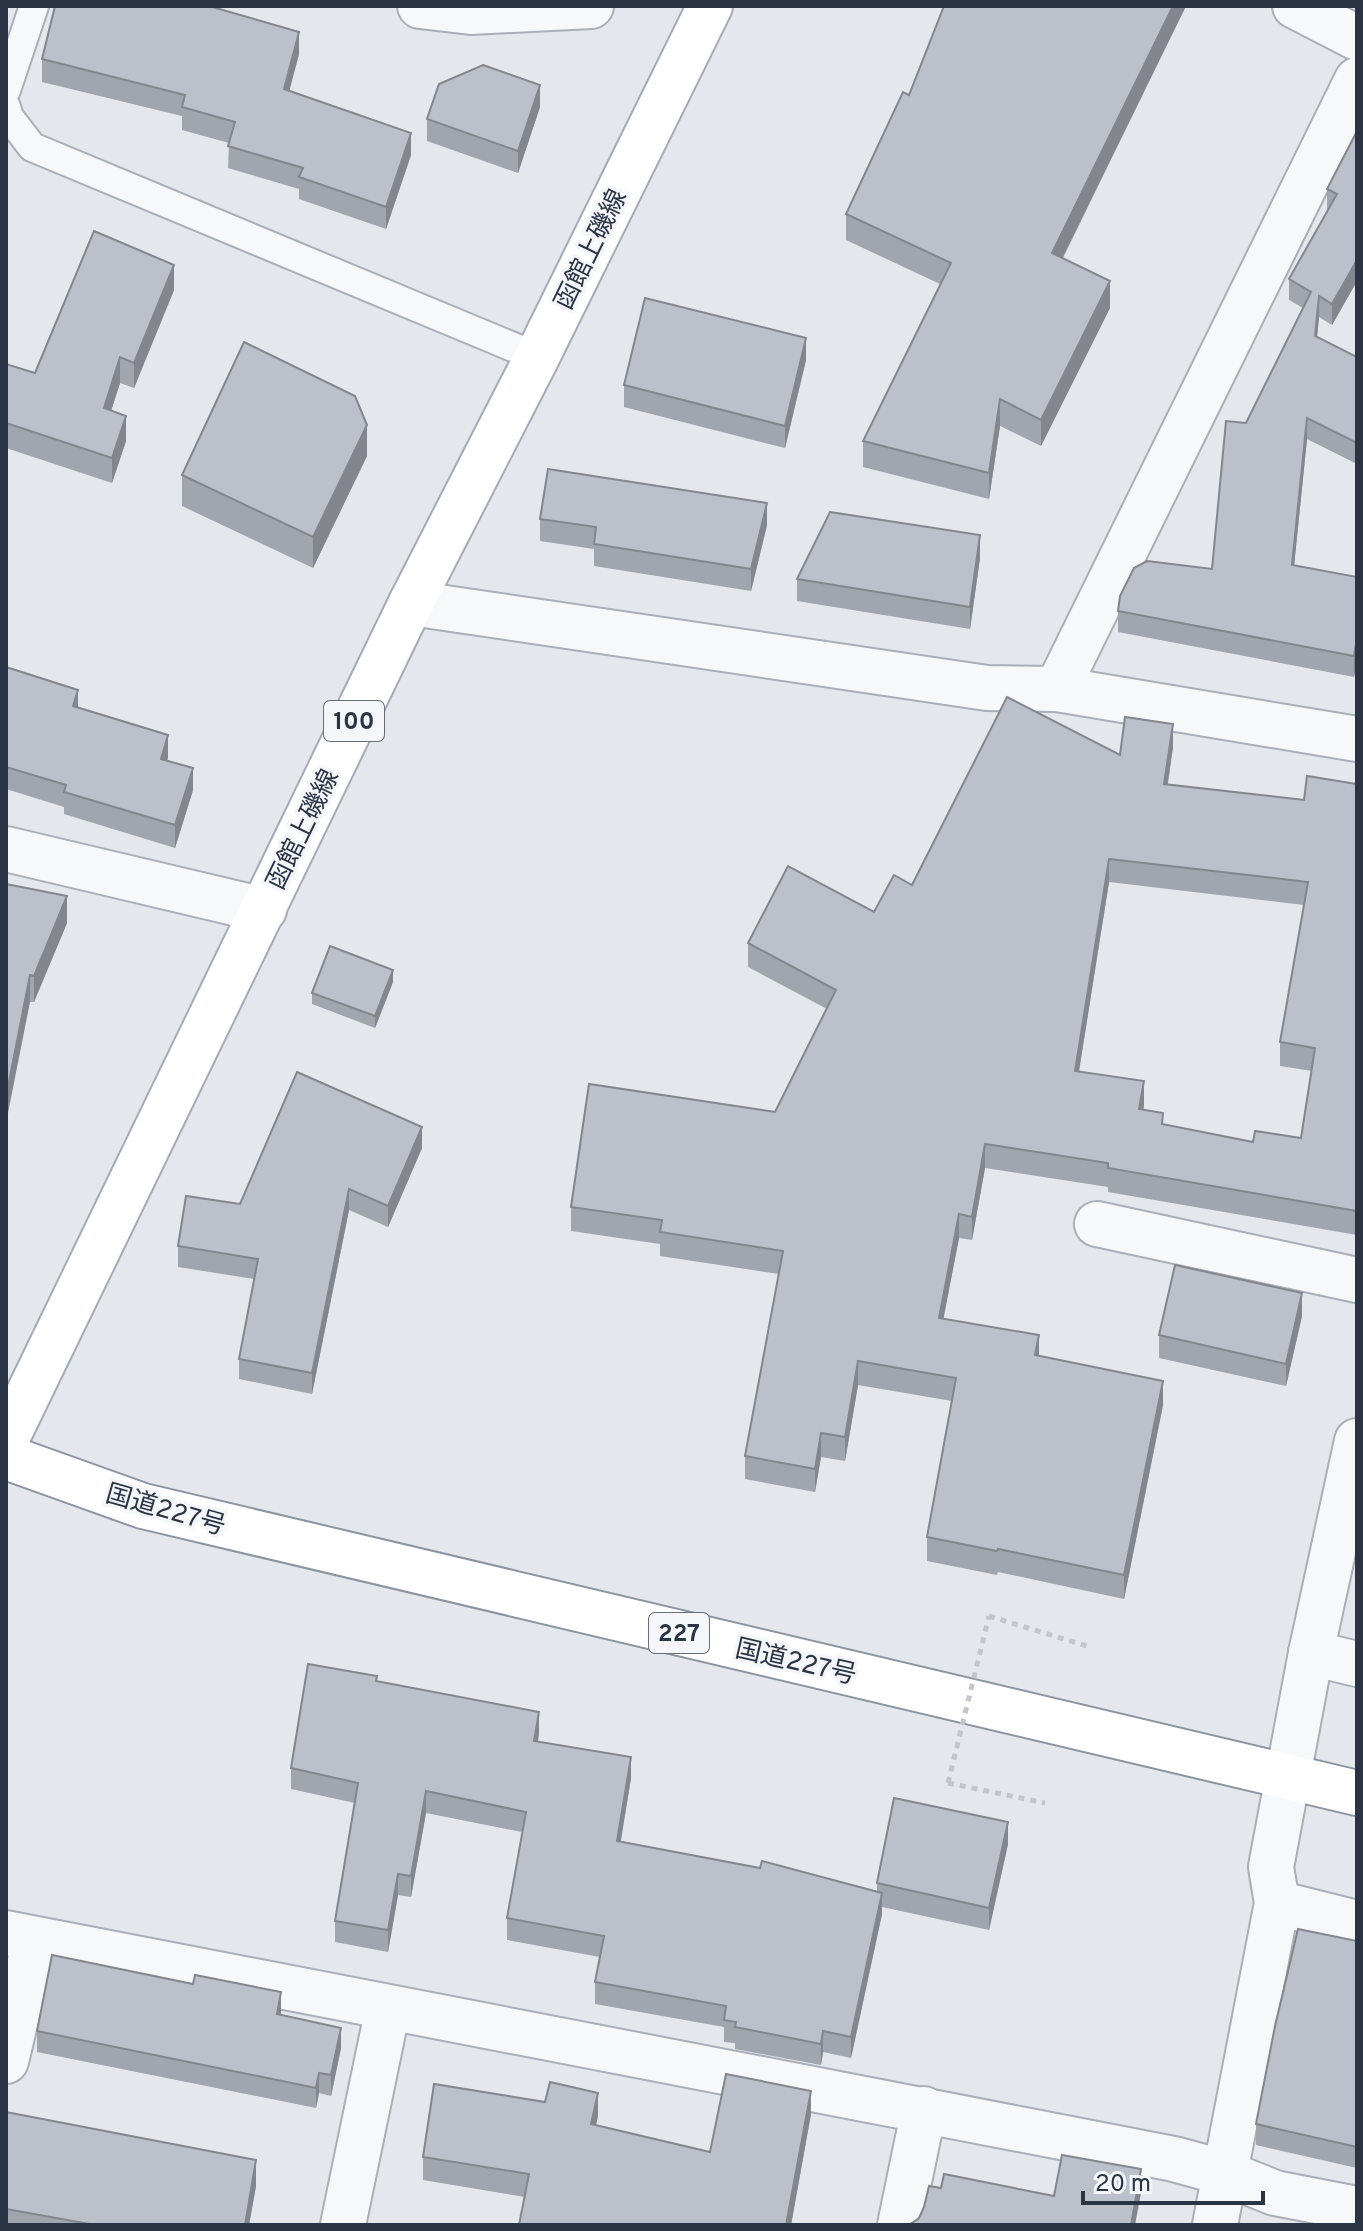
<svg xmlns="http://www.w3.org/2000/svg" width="1363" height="2231" font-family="Overpass,'Noto Sans JP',sans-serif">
	<rect width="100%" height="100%" fill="#e4e7ec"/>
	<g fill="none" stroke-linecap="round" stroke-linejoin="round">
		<g stroke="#a9aeb7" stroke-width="32">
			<g id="service">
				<path d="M 6,90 L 34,6"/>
				<path d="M 6,107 L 9,117 L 32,147 L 537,357"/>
			</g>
		</g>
		<g stroke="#a9aeb7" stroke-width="48">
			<g id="minor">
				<path d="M 420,6 L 471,12 L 591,6"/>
				<path d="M 1295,6 L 1357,38"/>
				<path d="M 411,603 L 987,688 L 1057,689 L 1357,739"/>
				<path d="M 1057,689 L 1357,80"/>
				<path d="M 6,849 L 264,910"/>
				<path d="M 1097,1224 L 1357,1280"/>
				<path d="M 1311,1653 L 1357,1441"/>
				<path d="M 1277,1903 L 1357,1923"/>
				<path d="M 6,1933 L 1174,2159 L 1225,2173 L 1275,2193 L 1357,2209"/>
				<path d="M 6,2061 L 35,1940"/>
				<path d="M 343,2225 L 388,2008"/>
				<path d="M 900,2225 L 924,2109"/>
				<path d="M 1215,2225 L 1277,1903 L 1271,1867 L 1311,1653 L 1357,1664"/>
			</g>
		</g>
		<g stroke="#a3abb8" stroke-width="48">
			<path id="primary" d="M 6,1440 L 411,603 L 537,357 L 710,6"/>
		</g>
		<g stroke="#8b94a3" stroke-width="48">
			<path id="trunk" d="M 6,1457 L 143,1506 L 1357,1793"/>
		</g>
		<g stroke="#c2c5cb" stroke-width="5" stroke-dasharray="6 6" stroke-linecap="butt">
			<path d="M 989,1616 L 1087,1646"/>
			<path d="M 948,1783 L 1045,1803"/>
		</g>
		<use href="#service" stroke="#f7f8fa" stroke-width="28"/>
		<use href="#minor" stroke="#f7f8fa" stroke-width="44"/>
		<use href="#primary" stroke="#fff" stroke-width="44"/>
		<use href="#trunk" stroke="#fff" stroke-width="44"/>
		<path stroke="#c2c5cb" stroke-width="5" stroke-dasharray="6 6" stroke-linecap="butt" d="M 948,1783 L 989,1616"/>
	</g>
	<g fill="#a1a5ae" fill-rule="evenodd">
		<path d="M 940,6 L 1186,6 L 1063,258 L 1110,308 L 1041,446 L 1000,426 L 989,499 L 863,467 L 863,441 L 940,284 L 846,240 L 846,214 L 909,95 L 943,8 Z"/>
		<path d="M 299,54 L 289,91 L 411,155 L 386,229 L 299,199 L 299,189 L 228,168 L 229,143 L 182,130 L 182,116 L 42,82 L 42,59 Z"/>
		<path d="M 540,107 L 518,173 L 427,141 L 427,119 Z"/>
		<path d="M 1357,131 L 1357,281 L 1332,325 L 1319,317 L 1317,337 L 1357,357 L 1357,464 L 1307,439 L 1294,566 L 1357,577 L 1357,660 L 1354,677 L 1118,632 L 1118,611 L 1212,569 L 1303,308 L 1289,300 L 1289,279 L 1328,210 L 1327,209 L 1327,189 Z"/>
		<path d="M 174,290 L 134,388 L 120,383 L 111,411 L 126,441 L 112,483 L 6,448 L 6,365 L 35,373 Z"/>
		<path d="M 806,360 L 785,448 L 624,407 L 624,385 Z"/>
		<path d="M 367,456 L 313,568 L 182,506 L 182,475 Z"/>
		<path d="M 540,519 L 767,525 L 751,591 L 594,566 L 594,549 L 540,541 Z"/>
		<path d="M 980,558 L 970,629 L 797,601 L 797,579 Z"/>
		<path d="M 6,667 L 168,757 L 167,761 L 193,790 L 175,848 L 64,814 L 64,807 L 6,789 Z"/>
		<path d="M 1173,747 L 1168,784 L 1304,800 L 1357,784 L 1357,1235 L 1108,1192 L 1108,1187 L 985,1168 L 972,1240 L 959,1238 L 943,1319 L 1163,1405 L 1124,1599 L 998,1572 L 997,1575 L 927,1561 L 927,1537 L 952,1401 L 858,1385 L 845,1461 L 821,1457 L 815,1492 L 745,1479 L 745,1456 L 779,1274 L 660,1256 L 660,1244 L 571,1231 L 571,1207 L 775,1112 L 827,1009 L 748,967 L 748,943 L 874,912 L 912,885 L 1120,755 ZM 1109,882 L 1304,905 L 1280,1042 L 1280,1066 L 1312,1071 L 1301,1138 L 1253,1142 L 1163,1124 L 1143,1110 L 1144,1105 L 1079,1072 Z"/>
		<path d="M 6,884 L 67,923 L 34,1002 L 30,1002 Z"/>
		<path d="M 393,982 L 375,1028 L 312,1004 L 312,993 Z"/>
		<path d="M 422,1148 L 388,1227 L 349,1210 L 312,1394 L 239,1379 L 239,1359 L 254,1279 L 178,1267 L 178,1246 L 240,1204 Z"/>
		<path d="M 1302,1316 L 1286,1386 L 1159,1358 L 1159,1335 Z"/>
		<path d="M 377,1681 L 539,1734 L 538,1741 L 631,1778 L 621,1841 L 877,1891 L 877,1883 L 1008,1844 L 989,1930 L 882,1907 L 882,1914 L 851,2058 L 823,2052 L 821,2065 L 735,2049 L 735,2043 L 724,2042 L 724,2027 L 595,2004 L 595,1982 L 600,1957 L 507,1940 L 507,1918 L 522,1832 L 426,1813 L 411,1897 L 398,1895 L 388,1952 L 335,1942 L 335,1921 L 355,1803 L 291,1789 L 291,1768 Z"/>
		<path d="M 1357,1941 L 1357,2168 L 1256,2145 L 1256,2124 Z"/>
		<path d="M 281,2012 L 281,2015 L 341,2048 L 331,2096 L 319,2093 L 316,2108 L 37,2052 L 37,2031 Z"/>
		<path d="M 6,2112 L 256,2186 L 249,2225 L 6,2225 Z"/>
		<path d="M 811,2114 L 791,2225 L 519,2225 L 525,2197 L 423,2180 L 423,2157 L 598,2116 L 596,2125 L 710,2152 Z"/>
	</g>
	<g fill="#83868d">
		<path d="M 1173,6 L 1186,6 L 1052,279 L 1052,253 Z"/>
		<path d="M 299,32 L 299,54 L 284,111 L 284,89 Z"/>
		<path d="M 540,85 L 540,107 L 518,173 L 518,151 Z"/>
		<path d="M 411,133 L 411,155 L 386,229 L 386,207 Z"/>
		<path d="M 1357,260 L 1357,281 L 1332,325 L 1332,304 Z"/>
		<path d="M 174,265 L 174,290 L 134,388 L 134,363 Z"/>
		<path d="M 1110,281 L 1110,308 L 1041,446 L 1041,420 Z"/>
		<path d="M 1319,296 L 1319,317 L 1315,357 L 1315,336 Z"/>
		<path d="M 806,338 L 806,360 L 785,448 L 785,426 Z"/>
		<path d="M 120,357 L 120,383 L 104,433 L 104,408 Z"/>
		<path d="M 1000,399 L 1000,426 L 989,499 L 989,473 Z"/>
		<path d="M 126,416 L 126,441 L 112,483 L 112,458 Z"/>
		<path d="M 1307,418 L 1307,439 L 1292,586 L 1292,565 Z"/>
		<path d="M 367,425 L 367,456 L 313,568 L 313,537 Z"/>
		<path d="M 767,503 L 767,525 L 751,591 L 751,569 Z"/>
		<path d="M 980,535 L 980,558 L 970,629 L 970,607 Z"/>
		<path d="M 1357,639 L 1357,660 L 1354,677 L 1354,656 Z"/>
		<path d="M 78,690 L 78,712 L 73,706 Z"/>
		<path d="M 1173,724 L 1173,747 L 1164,807 L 1164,784 Z"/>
		<path d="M 168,735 L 168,757 L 161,781 L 161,759 Z"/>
		<path d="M 193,768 L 193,790 L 175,848 L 175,825 Z"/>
		<path d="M 1109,859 L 1109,882 L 1075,1095 L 1075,1071 Z"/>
		<path d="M 67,896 L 67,923 L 34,1002 L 34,976 Z"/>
		<path d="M 393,970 L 393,982 L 375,1028 L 375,1016 Z"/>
		<path d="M 30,975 L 30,1002 L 6,1123 L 6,1097 Z"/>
		<path d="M 1144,1081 L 1144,1105 L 1139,1133 L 1139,1109 Z"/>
		<path d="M 422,1127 L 422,1148 L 388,1227 L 388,1206 Z"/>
		<path d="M 985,1144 L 985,1168 L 972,1240 L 972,1217 Z"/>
		<path d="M 349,1189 L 349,1210 L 312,1394 L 312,1373 Z"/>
		<path d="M 959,1214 L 959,1238 L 939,1342 L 939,1318 Z"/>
		<path d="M 1302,1293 L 1302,1316 L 1286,1386 L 1286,1364 Z"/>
		<path d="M 1039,1335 L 1039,1359 L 1035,1355 Z"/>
		<path d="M 858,1361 L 858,1385 L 845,1461 L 845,1437 Z"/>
		<path d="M 1163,1381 L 1163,1405 L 1124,1599 L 1124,1575 Z"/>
		<path d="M 821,1433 L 821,1457 L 815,1492 L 815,1469 Z"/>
		<path d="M 539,1712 L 539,1734 L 534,1762 L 534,1741 Z"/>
		<path d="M 631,1757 L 631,1778 L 617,1862 L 617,1841 Z"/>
		<path d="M 426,1791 L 426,1813 L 411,1897 L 411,1876 Z"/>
		<path d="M 1008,1822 L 1008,1844 L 989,1930 L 989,1908 Z"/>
		<path d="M 398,1874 L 398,1895 L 388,1952 L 388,1930 Z"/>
		<path d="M 882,1893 L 882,1914 L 851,2058 L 851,2037 Z"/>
		<path d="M 281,1992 L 281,2012 L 277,2035 L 277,2014 Z"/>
		<path d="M 341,2028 L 341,2048 L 331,2096 L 331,2075 Z"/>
		<path d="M 823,2031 L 823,2052 L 821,2065 L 821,2044 Z"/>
		<path d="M 319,2073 L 319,2093 L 316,2108 L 316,2088 Z"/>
		<path d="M 811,2091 L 811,2114 L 791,2225 L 786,2225 Z"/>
		<path d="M 598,2093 L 598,2116 L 591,2147 L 591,2124 Z"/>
		<path d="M 256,2160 L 256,2186 L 249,2225 L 245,2225 Z"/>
		<path d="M 1141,2169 L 1141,2193 L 1135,2225 L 1131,2225 Z"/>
	</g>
	<g fill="#bbc0ca" stroke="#83868d" stroke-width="2" fill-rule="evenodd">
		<path d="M 55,6 L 209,6 L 299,32 L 284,89 L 411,133 L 386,207 L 299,177 L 303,168 L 228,146 L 235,122 L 182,107 L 185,95 L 42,59 Z"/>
		<path d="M 944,6 L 1173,6 L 1052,253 L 1110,281 L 1041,420 L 1000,399 L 989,473 L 863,441 L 951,263 L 846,214 L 903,92 L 909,95 Z"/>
		<path d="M 483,65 L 540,85 L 518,151 L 427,119 L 439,84 Z"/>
		<path d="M 1357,131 L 1357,260 L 1332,304 L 1319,296 L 1315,336 L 1357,357 L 1357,443 L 1307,418 L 1292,565 L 1357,577 L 1357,639 L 1354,656 L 1118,611 L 1120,596 L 1134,568 L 1147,561 L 1212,569 L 1226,421 L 1246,423 L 1311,292 L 1289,279 L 1337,194 L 1327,189 Z"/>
		<path d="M 94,231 L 174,265 L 134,363 L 120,357 L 104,408 L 126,416 L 112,458 L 6,423 L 6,364 L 35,373 Z"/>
		<path d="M 645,298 L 806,338 L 785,426 L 624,385 Z"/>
		<path d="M 244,342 L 355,396 L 367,425 L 313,537 L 182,475 Z"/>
		<path d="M 548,469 L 767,503 L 751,569 L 594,544 L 596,527 L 540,519 Z"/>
		<path d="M 830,512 L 980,535 L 970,607 L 797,579 Z"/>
		<path d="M 6,667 L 78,690 L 73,706 L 168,735 L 161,759 L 193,768 L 175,825 L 64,792 L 66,785 L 6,767 Z"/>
		<path d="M 1007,697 L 1120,755 L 1125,717 L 1173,724 L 1164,784 L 1304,800 L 1307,776 L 1357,784 L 1357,1211 L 1108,1168 L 1108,1163 L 985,1144 L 972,1217 L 959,1214 L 939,1318 L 1039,1335 L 1035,1355 L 1163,1381 L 1124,1575 L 998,1549 L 997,1551 L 927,1537 L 956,1378 L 858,1361 L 845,1437 L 821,1433 L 815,1469 L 745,1456 L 783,1251 L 660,1232 L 662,1220 L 571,1207 L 589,1084 L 775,1112 L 836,990 L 748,943 L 788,866 L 874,912 L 894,875 L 912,885 ZM 1109,859 L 1308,882 L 1280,1042 L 1315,1048 L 1301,1138 L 1255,1131 L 1253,1142 L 1162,1124 L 1163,1113 L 1139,1109 L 1144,1081 L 1075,1071 Z"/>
		<path d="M 6,884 L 67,896 L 34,976 L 30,975 L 6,1097 Z"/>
		<path d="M 330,946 L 393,970 L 375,1016 L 312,993 Z"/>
		<path d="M 297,1072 L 422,1127 L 388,1206 L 349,1189 L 312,1373 L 239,1359 L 258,1259 L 178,1246 L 186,1196 L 240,1204 Z"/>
		<path d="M 1175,1265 L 1302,1293 L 1286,1364 L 1159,1335 Z"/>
		<path d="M 308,1664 L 377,1676 L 376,1681 L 539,1712 L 534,1741 L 631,1757 L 617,1841 L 760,1868 L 762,1861 L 882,1893 L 851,2037 L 823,2031 L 821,2044 L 735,2027 L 736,2022 L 724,2020 L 726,2006 L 595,1982 L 604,1936 L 507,1918 L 526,1812 L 426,1791 L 411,1876 L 398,1874 L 388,1930 L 335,1921 L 358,1783 L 291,1768 Z"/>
		<path d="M 894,1798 L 1008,1822 L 989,1908 L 877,1883 Z"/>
		<path d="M 1298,1929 L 1357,1941 L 1357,2147 L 1256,2124 L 1275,2026 Z"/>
		<path d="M 52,1955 L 193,1984 L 195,1975 L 281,1992 L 277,2014 L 341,2028 L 331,2075 L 319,2073 L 316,2088 L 37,2031 Z"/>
		<path d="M 726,2074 L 811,2091 L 786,2225 L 519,2225 L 529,2174 L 423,2157 L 434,2084 L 545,2102 L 550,2082 L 598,2093 L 591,2124 L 710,2152 Z"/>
		<path d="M 6,2112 L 256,2160 L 245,2225 L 95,2225 L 6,2209 Z"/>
		<path d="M 1062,2155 L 1141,2169 L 1131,2225 L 909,2225 L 919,2218 L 924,2207 L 929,2186 L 941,2188 L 944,2174 L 1054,2196 Z"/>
	</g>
	<g text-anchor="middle" stroke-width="7" stroke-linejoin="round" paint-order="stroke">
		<g fill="#f4f6f9" stroke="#676e7b" stroke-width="2">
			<rect x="324" y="701" width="60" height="40" rx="6"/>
			<rect x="649" y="1613" width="60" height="40" rx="6"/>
		</g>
		<g font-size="24" font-weight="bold" fill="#2b3445">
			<text x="354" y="729">100</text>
			<text x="679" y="1641">227</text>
		</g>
		<g font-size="26" fill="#2b3445" stroke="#f4f6f9">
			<text transform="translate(590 249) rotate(-64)" y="9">函館上磯線</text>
			<text transform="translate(302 829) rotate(-64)" y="9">函館上磯線</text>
			<text transform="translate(166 1509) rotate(16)" y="9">国道227号</text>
			<text transform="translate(796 1661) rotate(13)" y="9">国道227号</text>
		</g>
	</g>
	<rect width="1363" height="2231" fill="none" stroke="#2b3445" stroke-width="16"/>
	<path d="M1083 2191v12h180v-12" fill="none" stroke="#2b3445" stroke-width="4"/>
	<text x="1095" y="2191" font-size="24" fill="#2b3445" stroke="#f4f6f9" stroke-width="6" paint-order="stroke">20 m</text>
</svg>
